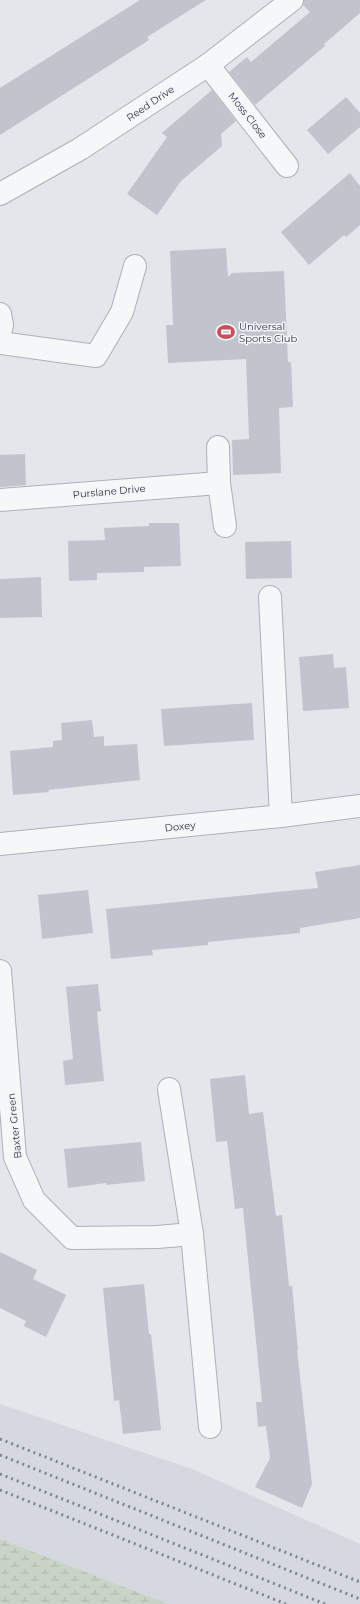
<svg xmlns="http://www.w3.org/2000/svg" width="360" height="1604" font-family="Montserrat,sans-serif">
	<defs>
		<pattern id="wetland-marsh" width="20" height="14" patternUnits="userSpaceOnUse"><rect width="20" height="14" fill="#c8d4c5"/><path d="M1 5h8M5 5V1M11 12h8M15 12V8" fill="none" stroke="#acb6aa"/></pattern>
	</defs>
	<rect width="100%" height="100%" fill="#e3e6ea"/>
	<path fill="#d5d8df" d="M 0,1404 L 192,1469 L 360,1544 L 360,1604 L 169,1604 L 0,1539 Z"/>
	<path fill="url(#wetland-marsh)" d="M 0,1539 L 169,1604 L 0,1604 Z"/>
	<g fill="#c1c4cd">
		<path d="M 140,0 L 206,0 L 147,37 L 149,40 L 0,135 L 0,88 Z"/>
		<path d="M 304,0 L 360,0 L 360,13 L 324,44 L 325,46 L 255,105 L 229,72 L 247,57 L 251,62 L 310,12 L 303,5 Z"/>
		<path d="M 212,90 L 236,121 L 221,134 L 222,146 L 181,181 L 157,215 L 127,194 L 167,137 L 162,133 Z"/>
		<path d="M 346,97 L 360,113 L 360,127 L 328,154 L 307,130 Z"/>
		<path d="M 350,173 L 360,186 L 360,225 L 346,237 L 344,235 L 309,265 L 281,232 Z"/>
		<path d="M 226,248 L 228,277 L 232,273 L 284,271 L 288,362 L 291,362 L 293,407 L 279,408 L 281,473 L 233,475 L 232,440 L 249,439 L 246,359 L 168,363 L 166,325 L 173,325 L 170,251 Z"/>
		<path d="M 25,454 L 26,485 L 0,487 L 0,455 Z"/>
		<path d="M 149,523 L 179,523 L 181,566 L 144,567 L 144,572 L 97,573 L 97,580 L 69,581 L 68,541 L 105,540 L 104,528 L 149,526 Z"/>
		<path d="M 291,541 L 292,578 L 246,579 L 245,542 Z"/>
		<path d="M 41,577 L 42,617 L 0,618 L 0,579 Z"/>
		<path d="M 333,654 L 334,668 L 346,667 L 349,708 L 303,711 L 299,657 Z"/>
		<path d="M 252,703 L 254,740 L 164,746 L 161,709 Z"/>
		<path d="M 92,720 L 94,737 L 104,736 L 104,746 L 137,744 L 140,780 L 48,790 L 49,792 L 13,795 L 10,751 L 53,747 L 53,741 L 62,740 L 61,723 Z"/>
		<path d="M 360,865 L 360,918 L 300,928 L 300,933 L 208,942 L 208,945 L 152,950 L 153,955 L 111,959 L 106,909 L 318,888 L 315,872 Z"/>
		<path d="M 88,890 L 93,933 L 42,939 L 38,895 Z"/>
		<path d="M 98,984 L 101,1011 L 97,1012 L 104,1081 L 65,1085 L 63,1061 L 73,1059 L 66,987 Z"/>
		<path d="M 245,1075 L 249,1114 L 263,1112 L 276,1216 L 282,1215 L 289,1286 L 292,1286 L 298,1350 L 297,1350 L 312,1484 L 302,1508 L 255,1487 L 270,1458 L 266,1426 L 258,1427 L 256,1402 L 262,1402 L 243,1208 L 235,1209 L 227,1141 L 216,1142 L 210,1079 Z"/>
		<path d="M 141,1142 L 145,1181 L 106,1185 L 106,1183 L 68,1188 L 64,1149 Z"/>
		<path d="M 0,1252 L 37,1270 L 33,1279 L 66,1295 L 46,1337 L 24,1326 L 26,1321 L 0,1308 Z"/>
		<path d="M 144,1284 L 149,1334 L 151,1334 L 161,1430 L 123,1434 L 119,1400 L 114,1401 L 103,1288 Z"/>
	</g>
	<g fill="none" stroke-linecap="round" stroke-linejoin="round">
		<g stroke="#acb0b8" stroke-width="24">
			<g id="minor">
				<path d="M 208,65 L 287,166"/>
				<path d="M 0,194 L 80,149 L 208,65 L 292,0"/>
				<path d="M 0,314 L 2,325 L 0,333"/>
				<path d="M 0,343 L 96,356 L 122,312 L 135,266"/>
				<path d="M 218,447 L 219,483 L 225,526"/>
				<path d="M 0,500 L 219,483"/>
				<path d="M 270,597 L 281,816"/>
				<path d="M 0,844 L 281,816 L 360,806"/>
				<path d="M 0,971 L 15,1157 L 34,1200 L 72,1238 L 157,1237 L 192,1234"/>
				<path d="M 169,1089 L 192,1234 L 210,1427"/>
			</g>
		</g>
		<use href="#minor" stroke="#f6f7f9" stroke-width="22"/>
		<g stroke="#7d8493" stroke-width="3" stroke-dasharray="2 4" stroke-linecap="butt">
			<path d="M 0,1439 L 360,1582"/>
			<path d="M 0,1455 L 360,1599"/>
			<path d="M 0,1474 L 325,1604"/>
			<path d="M 0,1490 L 286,1604"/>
		</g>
	</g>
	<defs>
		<g id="stadium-bare" transform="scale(1.38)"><path d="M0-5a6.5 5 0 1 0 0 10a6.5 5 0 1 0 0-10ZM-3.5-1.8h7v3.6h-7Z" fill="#c8505a" stroke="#f3f5f8" stroke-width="2.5" paint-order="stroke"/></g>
	</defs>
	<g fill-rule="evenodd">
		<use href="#stadium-bare" x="226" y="332"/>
	</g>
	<g text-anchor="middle" stroke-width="3" stroke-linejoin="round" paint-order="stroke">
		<g font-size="10" fill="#2c3242" stroke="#f3f5f8">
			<text transform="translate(150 103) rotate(-34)" y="4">Reed Drive</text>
			<text transform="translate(248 115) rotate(52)" y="4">Moss Close</text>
			<text transform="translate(109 491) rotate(-5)" y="4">Purslane Drive</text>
			<text transform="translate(180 826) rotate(-6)" y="4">Doxey</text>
			<text transform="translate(14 1126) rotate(-96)" y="4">Baxter Green</text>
		</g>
		<g font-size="10" fill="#2c3242" stroke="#f3f5f8" text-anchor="start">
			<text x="239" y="330">Universal<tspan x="239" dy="12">Sports Club</tspan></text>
		</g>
	</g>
</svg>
